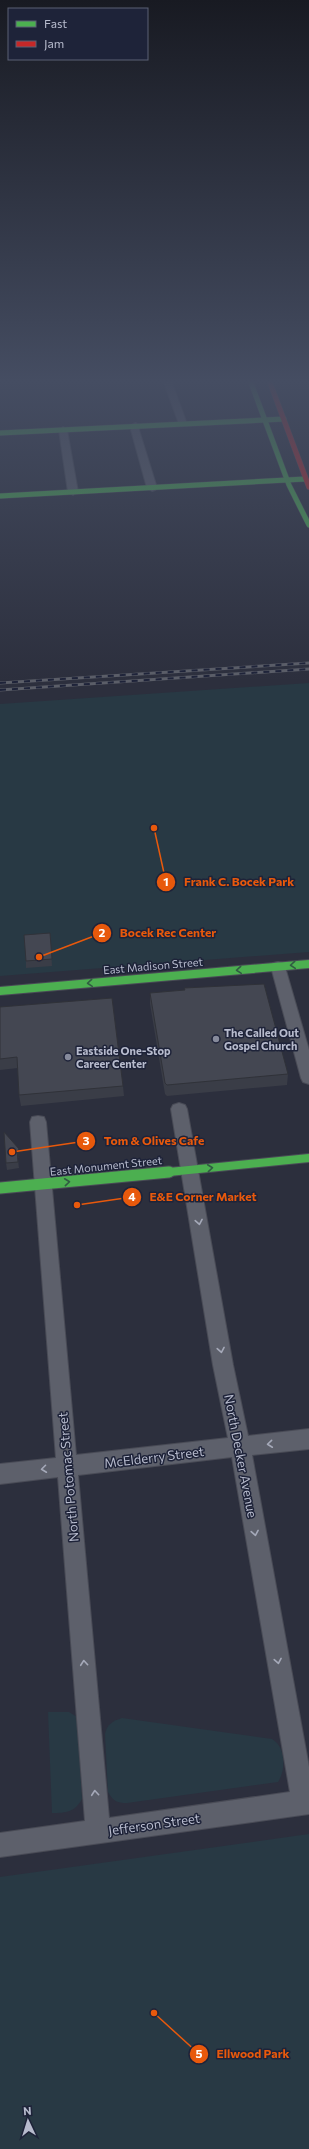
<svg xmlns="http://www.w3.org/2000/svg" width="309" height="2149" font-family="Commissioner,sans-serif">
	<rect width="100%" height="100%" fill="#2c2f3d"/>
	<g fill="#283944">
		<path d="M 309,683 L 309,952 L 0,976 L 0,704 Z"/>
		<path d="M 48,1712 L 69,1712 L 77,1717 L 82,1799 C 75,1812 66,1813 52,1813 Z"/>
		<path d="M 122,1718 L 272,1739 C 286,1747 286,1770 278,1782 L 127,1803 C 117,1803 113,1801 108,1792 L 105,1734 C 107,1724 113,1721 122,1718 Z"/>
		<path d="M 309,1834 L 309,2149 L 0,2149 L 0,1877 Z"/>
	</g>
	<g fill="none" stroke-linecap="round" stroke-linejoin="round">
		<g stroke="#494b56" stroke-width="2">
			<g id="street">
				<path d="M 163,380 L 171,380 L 187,424 L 186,426 L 179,424 Z"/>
				<path d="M 136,423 L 140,426 L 139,430 L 157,488 L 155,490 L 152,491 L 147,488 L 131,430 L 133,424 Z"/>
				<path d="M 63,427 L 67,430 L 78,492 L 73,495 L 68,492 L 59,430 Z"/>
				<path d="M 278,962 L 283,963 L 285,967 L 309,1050 L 309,1084 L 303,1082 L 301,1078 L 271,967 L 273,963 Z"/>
				<path d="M 179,1103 L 185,1105 L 187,1109 L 233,1365 L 248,1436 L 309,1429 L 309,1449 L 252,1455 L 309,1767 L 309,1814 L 0,1857 L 0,1833 L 85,1821 L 58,1477 L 0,1484 L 0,1464 L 56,1458 L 30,1122 L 32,1117 L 38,1116 L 44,1117 L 46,1122 L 76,1455 L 228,1438 L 213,1365 L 171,1109 L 173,1105 ZM 232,1457 L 290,1792 L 109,1818 L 78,1475 Z"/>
			</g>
		</g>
		<g stroke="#494b56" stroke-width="6">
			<g id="fast-far2">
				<path d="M 250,380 L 289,485 L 309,525"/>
				<path d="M 0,433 L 284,419"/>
				<path d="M 0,496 L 305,479"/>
			</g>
		</g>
		<g stroke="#494b56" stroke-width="10">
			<g id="fast-far1">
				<path d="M 0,991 L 309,964"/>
				<path d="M 159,1173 L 309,1158"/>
			</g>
		</g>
		<g stroke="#494b56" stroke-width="13">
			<path id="fast" d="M 0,1188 L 169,1172"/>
		</g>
		<g stroke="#494b56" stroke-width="6">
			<path id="jam" d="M 269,380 L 309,487"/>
		</g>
		<use href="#street" fill="#5d606b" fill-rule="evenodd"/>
		<use href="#fast-far2" stroke="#4caf50" stroke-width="5"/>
		<use href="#fast-far1" stroke="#4caf50" stroke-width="8"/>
		<use href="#fast" stroke="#4caf50" stroke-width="11"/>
		<use href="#jam" stroke="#c62828" stroke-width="5"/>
		<g stroke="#5b5e68" stroke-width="3">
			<g id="rail">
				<path d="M 0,683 L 309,663"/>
				<path d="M 0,690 L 309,669"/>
			</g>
		</g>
		<use href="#rail" stroke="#1e2339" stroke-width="2" stroke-dasharray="6" stroke-linecap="butt"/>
	</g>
	<g fill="#3a3d47">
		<path d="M 50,933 L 52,966 L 26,968 L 26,961 Z"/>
		<path d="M 184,990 L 288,1074 L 287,1085 L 167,1096 L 165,1094 L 150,1004 L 150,993 Z"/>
		<path d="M 0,1007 L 123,1086 L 124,1096 L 21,1106 L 19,1095 L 18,1068 L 0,1070 Z"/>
		<path d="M 20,1155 L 18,1158 L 19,1168 L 7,1170 L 6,1163 Z"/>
	</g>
	<path fill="#303239" d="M 19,1149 L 20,1155 L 18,1158 L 19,1168 L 17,1151 Z"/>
	<g fill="#444752" stroke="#303239">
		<path d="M 50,933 L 52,959 L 26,961 L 24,935 Z"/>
		<path d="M 264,984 L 288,1074 L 167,1085 L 165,1083 L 150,993 L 185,990 L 184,988 Z"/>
		<path d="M 112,998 L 123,1086 L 19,1095 L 17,1057 L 0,1059 L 0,1007 Z"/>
		<path d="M 4,1132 L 19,1149 L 17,1151 L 18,1162 L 6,1163 Z"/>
	</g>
	<defs><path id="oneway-chevron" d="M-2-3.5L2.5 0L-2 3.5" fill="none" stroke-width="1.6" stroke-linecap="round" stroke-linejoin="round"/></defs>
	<g stroke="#305b42">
		<use href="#oneway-chevron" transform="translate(293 965) rotate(175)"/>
		<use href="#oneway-chevron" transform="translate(239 970) rotate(175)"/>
		<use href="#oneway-chevron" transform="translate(90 983) rotate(175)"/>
		<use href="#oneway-chevron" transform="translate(210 1168) rotate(-6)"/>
		<use href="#oneway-chevron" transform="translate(67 1182) rotate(-6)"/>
	</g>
	<g stroke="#a5a9b9">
		<use href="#oneway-chevron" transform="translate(199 1222) rotate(80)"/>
		<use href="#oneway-chevron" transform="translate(221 1350) rotate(80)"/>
		<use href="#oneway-chevron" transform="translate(270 1444) rotate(174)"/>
		<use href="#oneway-chevron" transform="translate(44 1469) rotate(173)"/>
		<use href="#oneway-chevron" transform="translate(255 1533) rotate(80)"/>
		<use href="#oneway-chevron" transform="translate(278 1661) rotate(80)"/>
		<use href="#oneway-chevron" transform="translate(84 1663) rotate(-95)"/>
		<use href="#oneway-chevron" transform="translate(95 1793) rotate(-95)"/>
	</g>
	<linearGradient id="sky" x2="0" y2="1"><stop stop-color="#181a22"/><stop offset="0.56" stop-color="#454d62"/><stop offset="1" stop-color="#454d62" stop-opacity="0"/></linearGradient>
	<rect width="309" height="681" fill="url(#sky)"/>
	<g fill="#868a9b" stroke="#1e2339" stroke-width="1.5">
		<circle cx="216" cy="1039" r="4"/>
		<circle cx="68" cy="1057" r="4"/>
	</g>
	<g text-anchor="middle" stroke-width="3" stroke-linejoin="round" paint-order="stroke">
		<g font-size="11" fill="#b7bbcd" stroke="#1e2339">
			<text transform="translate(153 966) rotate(-5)" y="4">East Madison Street</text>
			<text transform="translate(106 1166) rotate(-6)" y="4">East Monument Street</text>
		</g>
		<g font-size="11" font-weight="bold" fill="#b7bbcd" stroke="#1e2339" text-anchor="start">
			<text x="224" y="1037">The Called Out<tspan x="224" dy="13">Gospel Church</tspan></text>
			<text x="76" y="1055">Eastside One-Stop<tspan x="76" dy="13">Career Center</tspan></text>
		</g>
		<g font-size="13" fill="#b7bbcd" stroke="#1e2339">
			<text transform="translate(241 1456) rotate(79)" y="5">North Decker Avenue</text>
			<text transform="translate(154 1457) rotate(-7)" y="5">McElderry Street</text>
			<text transform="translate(68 1477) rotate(-95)" y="5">North Potomac Street</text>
			<text transform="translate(154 1824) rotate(-8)" y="5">Jefferson Street</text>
		</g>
	</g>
	<path fill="none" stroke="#e8590c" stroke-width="1.5" d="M154 828L166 882M39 957L102 933M12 1152L86 1141M77 1205L132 1197M154 2013L199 2054"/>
	<g fill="#e8590c" stroke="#1e2339" stroke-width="1.5">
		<circle cx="154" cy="828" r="4"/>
		<circle cx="39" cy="957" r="4"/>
		<circle cx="12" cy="1152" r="4"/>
		<circle cx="77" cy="1205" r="4"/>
		<circle cx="154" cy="2013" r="4"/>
		<circle cx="166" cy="882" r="10"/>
		<circle cx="102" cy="933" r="10"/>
		<circle cx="86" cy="1141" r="10"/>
		<circle cx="132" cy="1197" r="10"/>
		<circle cx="199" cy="2054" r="10"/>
	</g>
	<g font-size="12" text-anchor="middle" font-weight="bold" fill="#fff">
		<text x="166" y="886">1</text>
		<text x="102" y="937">2</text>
		<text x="86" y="1145">3</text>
		<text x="132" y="1201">4</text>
		<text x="199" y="2058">5</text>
	</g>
	<g font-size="12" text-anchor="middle" font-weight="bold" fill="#e8590c" stroke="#1e2339" stroke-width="3" stroke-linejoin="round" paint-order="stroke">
		<text x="239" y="886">Frank C. Bocek Park</text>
		<text x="168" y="937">Bocek Rec Center</text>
		<text x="154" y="1145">Tom &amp; Olives Cafe</text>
		<text x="203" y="1201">E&amp;E Corner Market</text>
		<text x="253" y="2058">Ellwood Park</text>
	</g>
	<rect x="8" y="8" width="140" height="52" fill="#1e2339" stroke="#5b6074"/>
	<rect x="16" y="21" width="20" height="6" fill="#4caf50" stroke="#5b6074"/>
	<text x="44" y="28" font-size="12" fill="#b7bbcd">Fast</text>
	<rect x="16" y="41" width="20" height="6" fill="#c62828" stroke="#5b6074"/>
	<text x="44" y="48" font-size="12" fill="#b7bbcd">Jam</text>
	<g transform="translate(28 2121) rotate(356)" stroke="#1e2339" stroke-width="3" paint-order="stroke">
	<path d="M0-3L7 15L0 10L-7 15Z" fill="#b7bbcd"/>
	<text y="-6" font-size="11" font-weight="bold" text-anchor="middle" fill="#b7bbcd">N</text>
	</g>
</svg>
